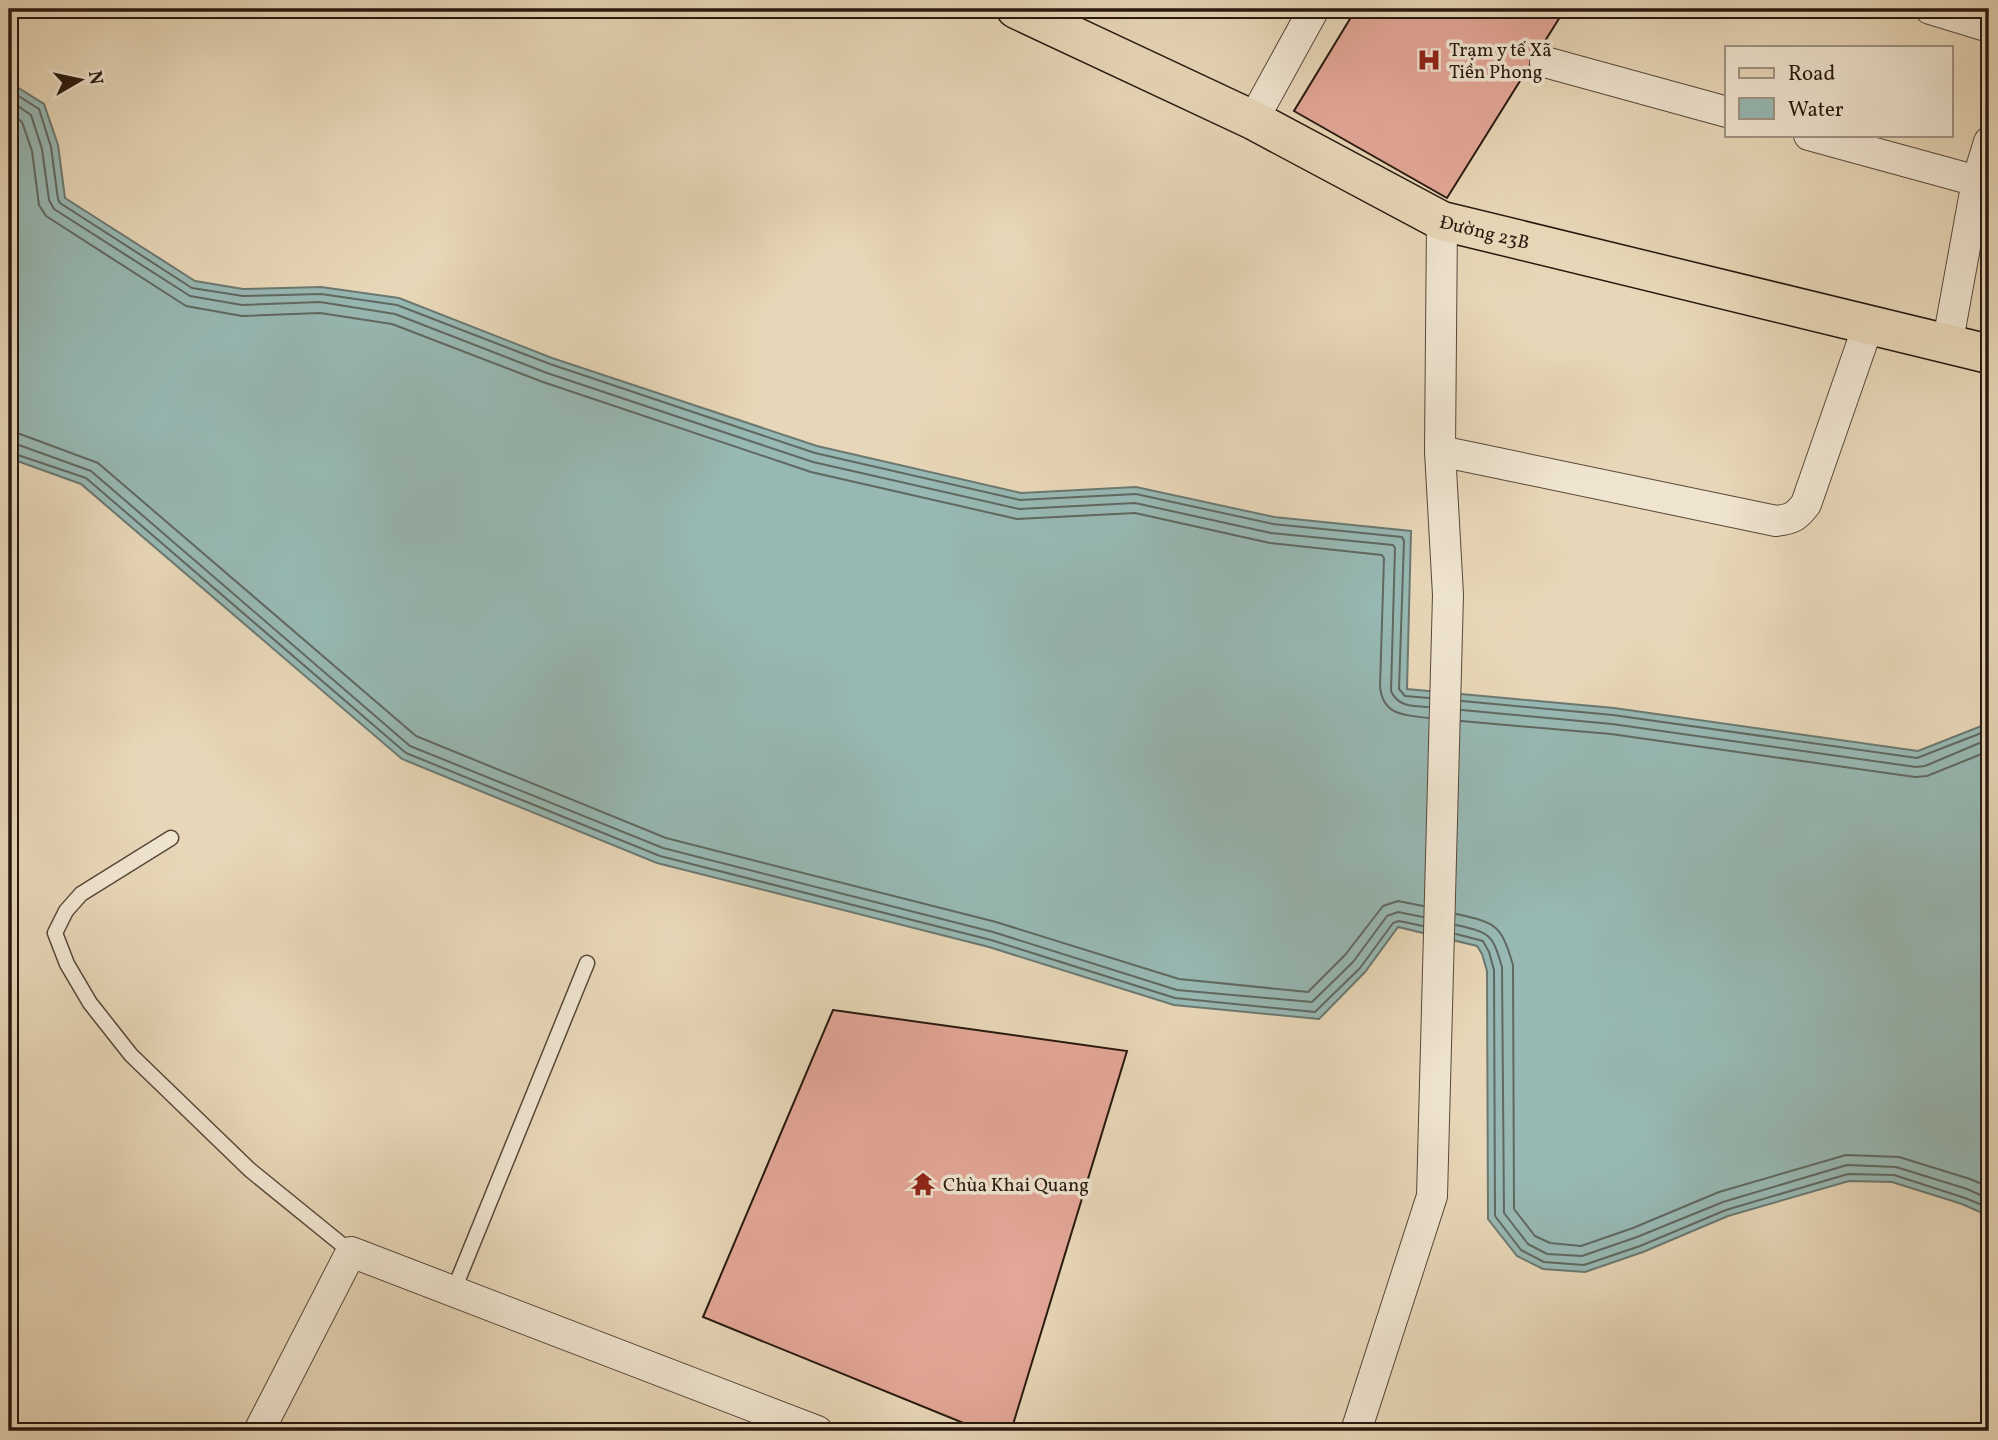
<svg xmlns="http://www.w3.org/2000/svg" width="1998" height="1440" font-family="Vollkorn,serif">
	<rect width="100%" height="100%" fill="#e7d6b7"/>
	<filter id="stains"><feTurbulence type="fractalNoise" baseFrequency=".00286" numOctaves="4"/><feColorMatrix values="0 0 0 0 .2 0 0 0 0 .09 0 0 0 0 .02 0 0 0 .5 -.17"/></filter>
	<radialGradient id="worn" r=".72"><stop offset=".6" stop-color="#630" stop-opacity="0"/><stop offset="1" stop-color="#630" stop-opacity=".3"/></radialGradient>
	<path fill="#97b8b3" stroke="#6b7871" stroke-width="2" d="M 9,82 L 44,104 L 58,145 L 65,198 L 195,281 L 243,289 L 321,287 L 399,298 L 552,358 L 817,446 L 1021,493 L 1136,487 L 1274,517 L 1411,531 L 1407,689 L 1614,708 L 1918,751 L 1989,723 L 1989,1216 L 1962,1204 L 1892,1182 L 1849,1181 L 1728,1216 L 1643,1252 L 1585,1272 L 1543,1269 L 1517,1256 L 1488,1219 L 1487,971 L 1482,954 L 1477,946 L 1398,927 L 1365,972 L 1319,1019 L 1174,1005 L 989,947 L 657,863 L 402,759 L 81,484 L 9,458 Z"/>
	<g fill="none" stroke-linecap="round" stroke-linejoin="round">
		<g stroke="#606861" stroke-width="2">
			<path d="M 9,90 L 39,109 L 51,147 L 58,199 L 60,203 L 192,288 L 243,296 L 321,294 L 397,305 L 550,364 L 815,453 L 1020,500 L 1136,494 L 1273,524 L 1402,537 L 1404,541 L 1399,689 L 1405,696 L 1429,698"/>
			<path d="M 9,100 L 31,115 L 42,149 L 49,200 L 54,209 L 190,296 L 242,305 L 320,302 L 395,314 L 547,373 L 813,462 L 1019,509 L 1135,503 L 1271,533 L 1393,545 L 1395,548 L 1391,691 C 1398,707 1413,706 1428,707"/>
			<path d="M 9,112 L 22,122 L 32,151 L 39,205 L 46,216 L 186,306 L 242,316 L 320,313 L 392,324 L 543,382 L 811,472 L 1017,519 L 1135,513 L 1270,543 L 1382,555 L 1384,558 L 1380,687 C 1383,716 1405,715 1428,718"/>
			<path d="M 9,432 L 20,434 L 98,463 L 416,736 L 666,838 L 996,922 L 1179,979 L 1308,992 L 1345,955 L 1383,906 L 1398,901 L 1423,906"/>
			<path d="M 9,443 L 16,444 L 91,471 L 410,746 L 663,848 L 993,932 L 1177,990 L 1312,1002 L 1353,962 L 1387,916 L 1398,912 L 1423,917"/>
			<path d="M 9,452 L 86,478 L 406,753 L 660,856 L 991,940 L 1175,998 L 1315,1012 L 1360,968 L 1393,923 L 1399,921 L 1423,926"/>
			<path d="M 1462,701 L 1613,715 L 1917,758 L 1989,730"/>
			<path d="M 1462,710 L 1612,724 L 1916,767 L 1925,766 L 1989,739"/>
			<path d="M 1461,721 L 1611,734 L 1915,777 L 1927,776 L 1989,751"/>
			<path d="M 1456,914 C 1496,923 1501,924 1513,965 L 1514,1209 L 1535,1236 L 1550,1243 L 1581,1246 L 1633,1228 L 1719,1192 L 1846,1155 L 1899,1157 L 1970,1179 L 1989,1187"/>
			<path d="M 1456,925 C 1490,933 1492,933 1502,967 L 1504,1213 L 1528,1244 L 1547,1254 L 1582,1256 L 1637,1237 L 1723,1202 L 1847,1165 L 1896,1167 L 1967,1189 L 1989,1199"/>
			<path d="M 1456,934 L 1483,941 L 1489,952 L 1494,970 L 1495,1216 L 1521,1250 L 1544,1262 L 1584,1265 L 1640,1246 L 1726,1210 L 1848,1174 L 1894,1175 L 1965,1198 L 1989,1208"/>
		</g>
	</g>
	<g fill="#e3a697" stroke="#28190f" stroke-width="2">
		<path d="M 1356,9 L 1565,9 L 1447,198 L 1294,111 Z"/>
		<path d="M 833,1010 L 1127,1051 L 1011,1431 L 983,1431 L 703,1317 Z"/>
	</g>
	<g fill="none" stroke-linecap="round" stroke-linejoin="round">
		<g stroke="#584839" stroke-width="17">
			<g id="lane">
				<path d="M 171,838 L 81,894 L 66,911 L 55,933 L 67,964 L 90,1003 L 131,1055 L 250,1170 L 351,1252"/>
				<path d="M 453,1292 L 587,963"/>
			</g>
		</g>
		<g stroke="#584839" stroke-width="32">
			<g id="street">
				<path d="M 1930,9 L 1989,27"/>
				<path d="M 1545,62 L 1727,112"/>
				<path d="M 1253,120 L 1314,9"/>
				<path d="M 1809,135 L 1977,181"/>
				<path d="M 1947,346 L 1977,181 L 1989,142"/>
				<path d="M 1440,451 L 1776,521 C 1792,519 1796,517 1806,504 L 1868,326"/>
				<path d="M 259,1431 L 351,1252 L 817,1431"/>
				<path d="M 1356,1431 L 1432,1196 L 1448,595 L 1440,451 L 1442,221"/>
			</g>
		</g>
		<g stroke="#28190f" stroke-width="41">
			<g id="primary">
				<path id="s1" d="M 1016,9 L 1253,120 L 1442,221 L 1989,354"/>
			</g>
		</g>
		<use href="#lane" stroke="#efe4d0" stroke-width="14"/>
		<use href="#street" stroke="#efe4d0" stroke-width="30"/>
		<use href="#primary" stroke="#e7d6b7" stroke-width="38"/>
	</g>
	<defs>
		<g id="hospital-bare" transform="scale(1.89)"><path d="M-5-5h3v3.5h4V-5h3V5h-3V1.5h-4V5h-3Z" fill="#8f2418" stroke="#efe4d0" stroke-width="2.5" paint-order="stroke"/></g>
		<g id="temple-bare" transform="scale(1.89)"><path d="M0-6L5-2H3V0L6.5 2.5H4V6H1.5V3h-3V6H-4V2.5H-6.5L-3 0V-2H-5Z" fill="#8f2418" stroke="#efe4d0" stroke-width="2.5" paint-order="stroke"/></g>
	</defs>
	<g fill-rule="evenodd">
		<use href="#hospital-bare" x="1429" y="60"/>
		<use href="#temple-bare" x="923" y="1184"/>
	</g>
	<g text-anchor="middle" stroke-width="7" stroke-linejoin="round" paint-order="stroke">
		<g font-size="19" fill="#28190f" stroke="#efe4d0" text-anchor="start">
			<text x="1449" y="56">Trạm y tế Xã<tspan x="1449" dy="22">Tiền Phong</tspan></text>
			<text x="943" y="1191">Chùa Khai Quang</text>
		</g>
		<g font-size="19" fill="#28190f" stroke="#efe4d0">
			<text dy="7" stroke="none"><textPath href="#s1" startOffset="520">Đường 23B</textPath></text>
		</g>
	</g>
	<rect width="1998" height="1440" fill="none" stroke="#e7d6b7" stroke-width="35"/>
	<rect x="10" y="10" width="1977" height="1419" fill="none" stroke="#28190f" stroke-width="3.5"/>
	<rect x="18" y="18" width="1963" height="1405" fill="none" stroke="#28190f" stroke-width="2"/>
	<rect x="1725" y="46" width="228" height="91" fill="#efe4d0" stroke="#9f9383" stroke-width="2"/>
	<rect x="1739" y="68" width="35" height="10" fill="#e7d6b7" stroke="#9f9383" stroke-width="2"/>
	<text x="1788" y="80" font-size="21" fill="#28190f">Road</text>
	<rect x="1739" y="98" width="35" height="21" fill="#97b8b3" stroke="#9f9383" stroke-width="2"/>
	<text x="1788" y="116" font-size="21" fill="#28190f">Water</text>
	<g transform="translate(80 80) rotate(81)" stroke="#efe4d0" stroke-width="5" paint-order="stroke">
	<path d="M0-5L12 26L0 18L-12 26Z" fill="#28190f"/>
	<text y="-10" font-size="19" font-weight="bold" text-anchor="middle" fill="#28190f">N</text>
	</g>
	<rect width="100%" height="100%" filter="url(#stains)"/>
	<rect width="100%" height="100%" fill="url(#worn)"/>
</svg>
